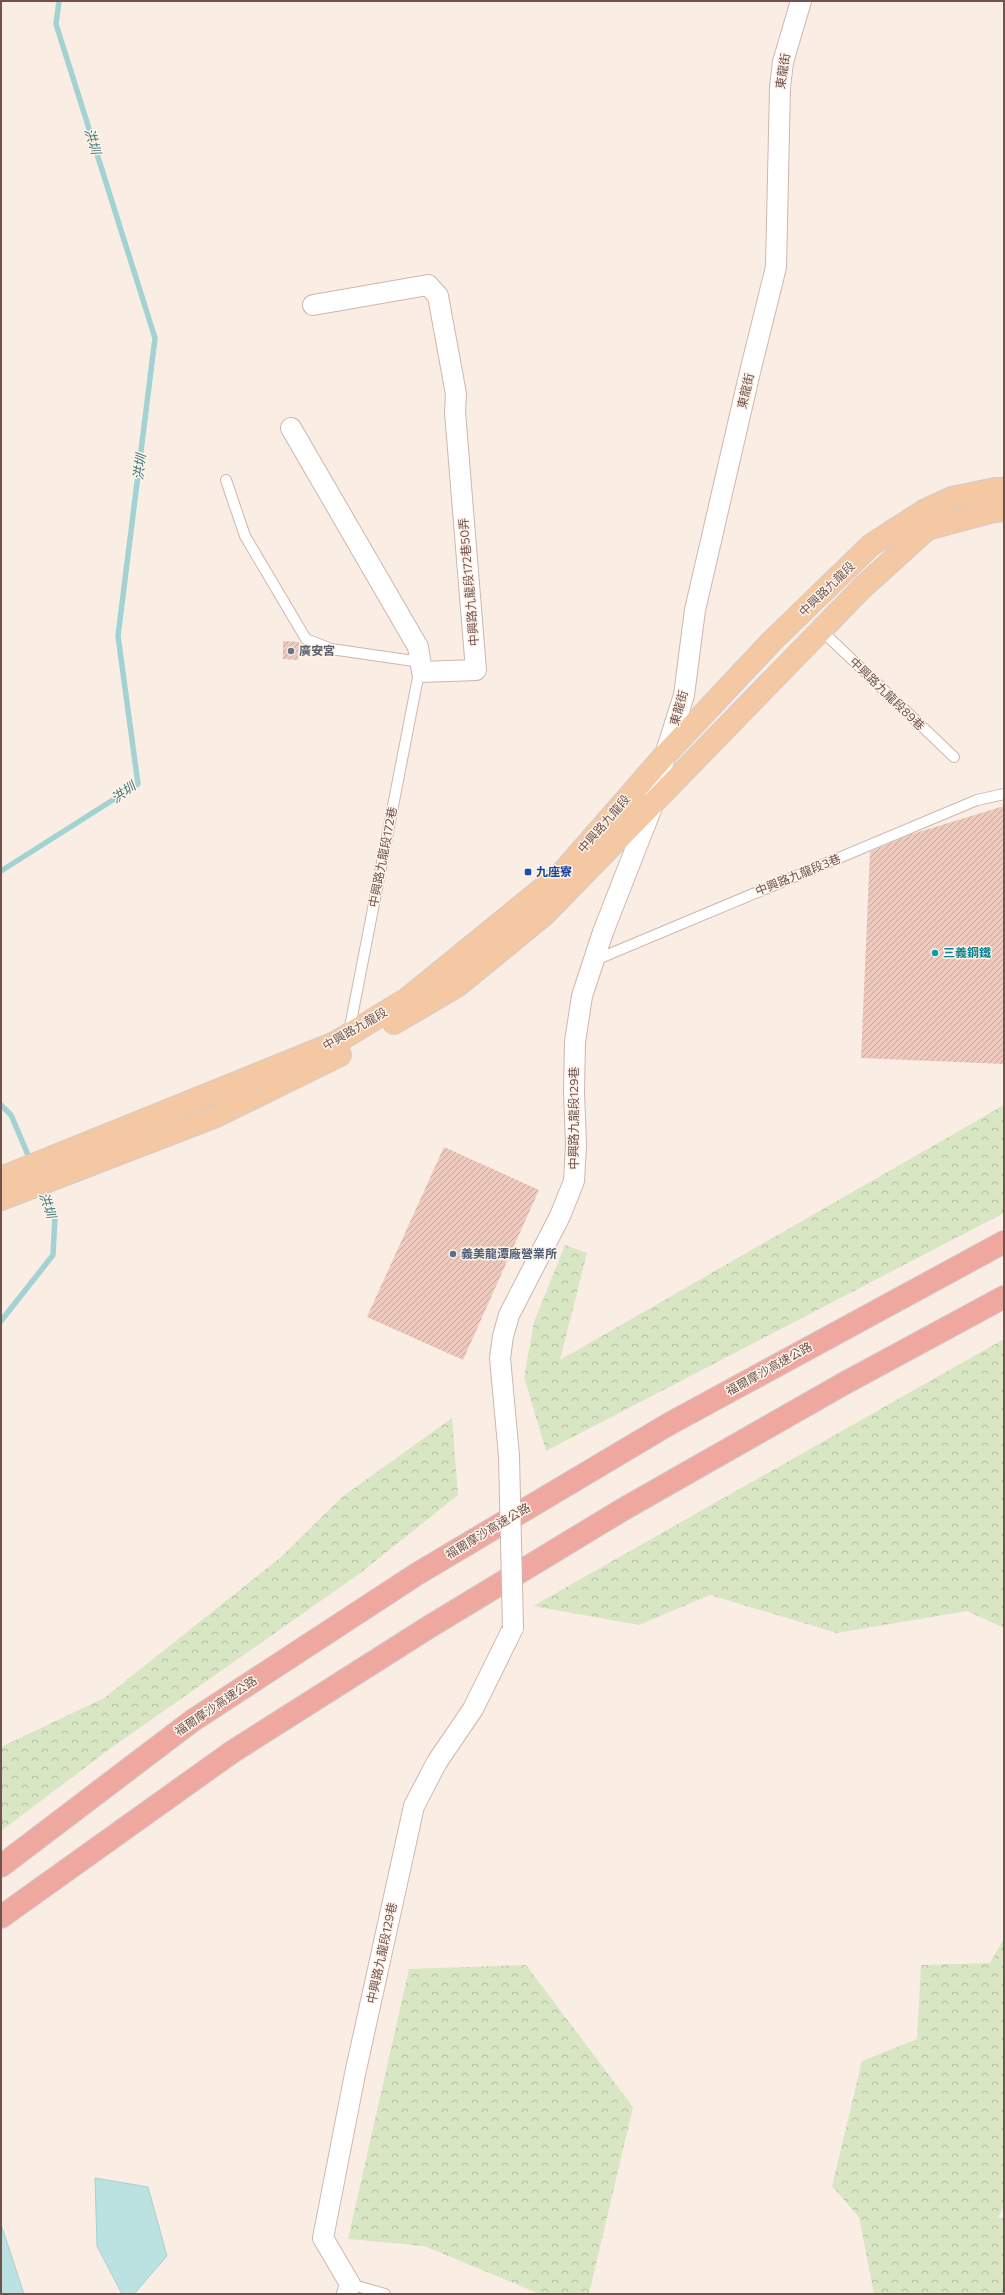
<svg xmlns="http://www.w3.org/2000/svg" width="1005" height="2295" font-family="Commissioner,'Noto Sans TC',sans-serif">
	<defs>
		<pattern id="forest-crowns" width="20" height="18" patternUnits="userSpaceOnUse"><rect width="20" height="18" fill="#d8e6c4"/><path d="M2 6a3 3 0 1 1 6 0M12 15a3 3 0 1 1 6 0" fill="none" stroke="#b4bda1"/></pattern>
		<pattern id="building-hatch" width="6" height="6" patternUnits="userSpaceOnUse"><rect width="6" height="6" fill="#edc9be"/><path d="M-1 1l2-2M0 6l6-6M5 7l2-2" fill="none" stroke="#c4a69d"/></pattern>
	</defs>
	<rect width="100%" height="100%" fill="#faeee4"/>
	<g fill="url(#forest-crowns)">
		<path d="M 1004,1105 L 1004,1213 L 546,1451 L 524,1377 L 534,1322 L 565,1245 L 587,1253 L 560,1360 Z"/>
		<path d="M 1004,1339 L 1004,1628 L 967,1611 L 837,1633 L 710,1595 L 639,1625 L 533,1606 Z"/>
		<path d="M 452,1418 L 458,1495 L 359,1574 L 111,1748 L 1,1831 L 1,1747 L 104,1698 L 281,1557 L 342,1497 Z"/>
		<path d="M 1004,1938 L 1004,2207 L 998,2217 L 1004,2219 L 1004,2294 L 874,2294 L 859,2217 L 832,2186 L 862,2061 L 917,2039 L 921,1965 L 990,1963 Z"/>
		<path d="M 526,1965 L 633,2107 L 589,2294 L 540,2294 L 424,2246 L 348,2239 L 409,1969 Z"/>
	</g>
	<g fill="#bbe2e1" stroke="#a2d3d2">
		<path d="M 95,2178 L 148,2187 L 167,2256 L 134,2294 L 122,2294 L 97,2246 Z"/>
		<path d="M 1,2224 L 24,2294 L 1,2294 Z"/>
	</g>
	<g fill="none" stroke-linecap="round" stroke-linejoin="round">
		<g stroke="#a2d3d2" stroke-width="5.5">
			<path d="M 1,871 L 138,784 L 118,636 L 155,338 L 56,24 L 59,1"/>
			<path d="M 1,1105 L 11,1115 L 31,1162"/>
			<path d="M 1,1321 L 53,1255 L 55,1216 L 43,1188"/>
		</g>
	</g>
	<g fill="url(#building-hatch)">
		<path d="M 283,641 L 299,642 L 298,660 L 283,659 Z"/>
		<path d="M 1004,806 L 1004,1064 L 861,1058 L 870,852 L 909,835 Z"/>
		<path d="M 444,1147 L 539,1190 L 463,1360 L 367,1317 Z"/>
	</g>
	<g fill="none" stroke-linecap="round" stroke-linejoin="round">
		<g stroke="#cdb7af" stroke-width="12">
			<g id="lane">
				<path d="M 226,480 L 245,536 L 306,639 L 331,649 L 421,662 L 349,1032"/>
				<path d="M 821,630 L 954,757"/>
				<path d="M 593,961 L 977,800 L 1004,794"/>
				<path d="M 350,2284 L 385,2294"/>
			</g>
		</g>
		<g stroke="#cdb7af" stroke-width="22">
			<g id="street">
				<path d="M 291,428 L 418,647 L 422,672 L 476,670 L 455,412 L 456,394 L 438,296 L 428,285 L 313,305"/>
				<path d="M 509,1456 L 500,1358 L 503,1336 L 509,1315 L 560,1216 L 574,1181 L 576,1145 L 574,1091 L 575,1042 L 582,996 L 603,932 L 654,802 L 665,755 L 684,695 L 695,610 L 750,372 L 776,267 L 780,87 L 783,62 L 801,1"/>
				<path d="M 347,2294 L 350,2284 L 323,2238 L 355,2074 L 414,1806 L 437,1762 L 473,1709 L 513,1628"/>
			</g>
		</g>
		<g stroke="#d4cbc9" stroke-width="24">
			<g id="primary">
				<path d="M 394,1023 L 457,986 L 545,914 L 863,587 L 927,529 L 994,511 L 1004,510"/>
				<path d="M 1,1178 L 335,1043 L 407,999 L 563,872 L 665,755 L 772,641 L 871,545 L 924,511 L 952,498 L 995,489 L 1004,489"/>
				<path d="M 1,1199 L 216,1116 L 340,1055"/>
			</g>
		</g>
		<g stroke="#d4cbc9" stroke-width="24">
			<g id="highway">
				<path d="M 1,1866 L 192,1721 L 417,1574 L 669,1424 L 1004,1242"/>
				<path d="M 1,1917 L 232,1752 L 429,1627 L 622,1510 L 845,1383 L 1004,1297"/>
			</g>
		</g>
		<use href="#lane" stroke="#fff" stroke-width="10"/>
		<use href="#street" stroke="#fff" stroke-width="20"/>
		<use href="#primary" stroke="#f3c8a2" stroke-width="22"/>
		<use href="#highway" stroke="#efa8a0" stroke-width="22"/>
		<g stroke="#cdb7af" stroke-width="22" stroke-linecap="butt">
			<path id="street-bridge" d="M 509,1456 L 513,1628"/>
		</g>
		<use href="#street-bridge" stroke="#fff" stroke-width="20"/>
	</g>
	<circle fill="#6b7280" stroke="#fdf3ea" stroke-width="1.5" cx="291" cy="651" r="4"/>
	<rect fill="#1a4fb4" stroke="#fdf3ea" stroke-width="1.5" x="524" y="868" width="8" height="8" rx="2"/>
	<circle fill="#0f9aa8" stroke="#fdf3ea" stroke-width="1.5" cx="935" cy="953" r="4"/>
	<circle fill="#5c6f8a" stroke="#fdf3ea" stroke-width="1.5" cx="453" cy="1254" r="4"/>
	<g text-anchor="middle" stroke-width="3" stroke-linejoin="round" paint-order="stroke">
		<g font-size="12" fill="#70534c" stroke="#fdf3ea">
			<text transform="translate(783 71) rotate(-81)" y="4">東龍街</text>
			<text transform="translate(746 391) rotate(-77)" y="4">東龍街</text>
			<text transform="translate(469 582) rotate(-95)" y="4">中興路九龍段172巷50弄</text>
			<text transform="translate(827 589) rotate(-44)" y="4">中興路九龍段</text>
			<text transform="translate(887 694) rotate(44)" y="4">中興路九龍段89巷</text>
			<text transform="translate(679 708) rotate(-74)" y="4">東龍街</text>
			<text transform="translate(604 824) rotate(-49)" y="4">中興路九龍段</text>
			<text transform="translate(383 857) rotate(-79)" y="4">中興路九龍段172巷</text>
			<text transform="translate(798 875) rotate(-22)" y="4">中興路九龍段3巷</text>
			<text transform="translate(355 1029) rotate(-30)" y="4">中興路九龍段</text>
			<text transform="translate(574 1118) rotate(-90)" y="4">中興路九龍段129巷</text>
			<text transform="translate(769 1369) rotate(-29)" y="4">福爾摩沙高速公路</text>
			<text transform="translate(488 1531) rotate(-31)" y="4">福爾摩沙高速公路</text>
			<text transform="translate(216 1706) rotate(-34)" y="4">福爾摩沙高速公路</text>
			<text transform="translate(382 1953) rotate(-78)" y="4">中興路九龍段129巷</text>
		</g>
		<g font-size="12" font-weight="bold" fill="#5b616d" stroke="#fdf3ea" text-anchor="start">
			<text x="299" y="655">廣安宮</text>
		</g>
		<g font-size="12" font-weight="bold" fill="#164399" stroke="#fdf3ea" text-anchor="start">
			<text x="536" y="876">九座寮</text>
		</g>
		<g font-size="12" font-weight="bold" fill="#0d838f" stroke="#fdf3ea" text-anchor="start">
			<text x="943" y="957">三義鋼鐵</text>
		</g>
		<g font-size="12" font-weight="bold" fill="#4e5e75" stroke="#fdf3ea" text-anchor="start">
			<text x="461" y="1258">義美龍潭廠營業所</text>
		</g>
		<g font-size="13" font-style="italic" fill="#427575" stroke="#fdf3ea">
			<text transform="translate(93 141) rotate(73)" y="5">洪圳</text>
			<text transform="translate(139 467) rotate(-83)" y="5">洪圳</text>
			<text transform="translate(123 792) rotate(-36)" y="5">洪圳</text>
			<text transform="translate(48 1205) rotate(71)" y="5">洪圳</text>
		</g>
	</g>
	<rect width="1005" height="2295" fill="none" stroke="#70534c" stroke-width="4"/>
</svg>
